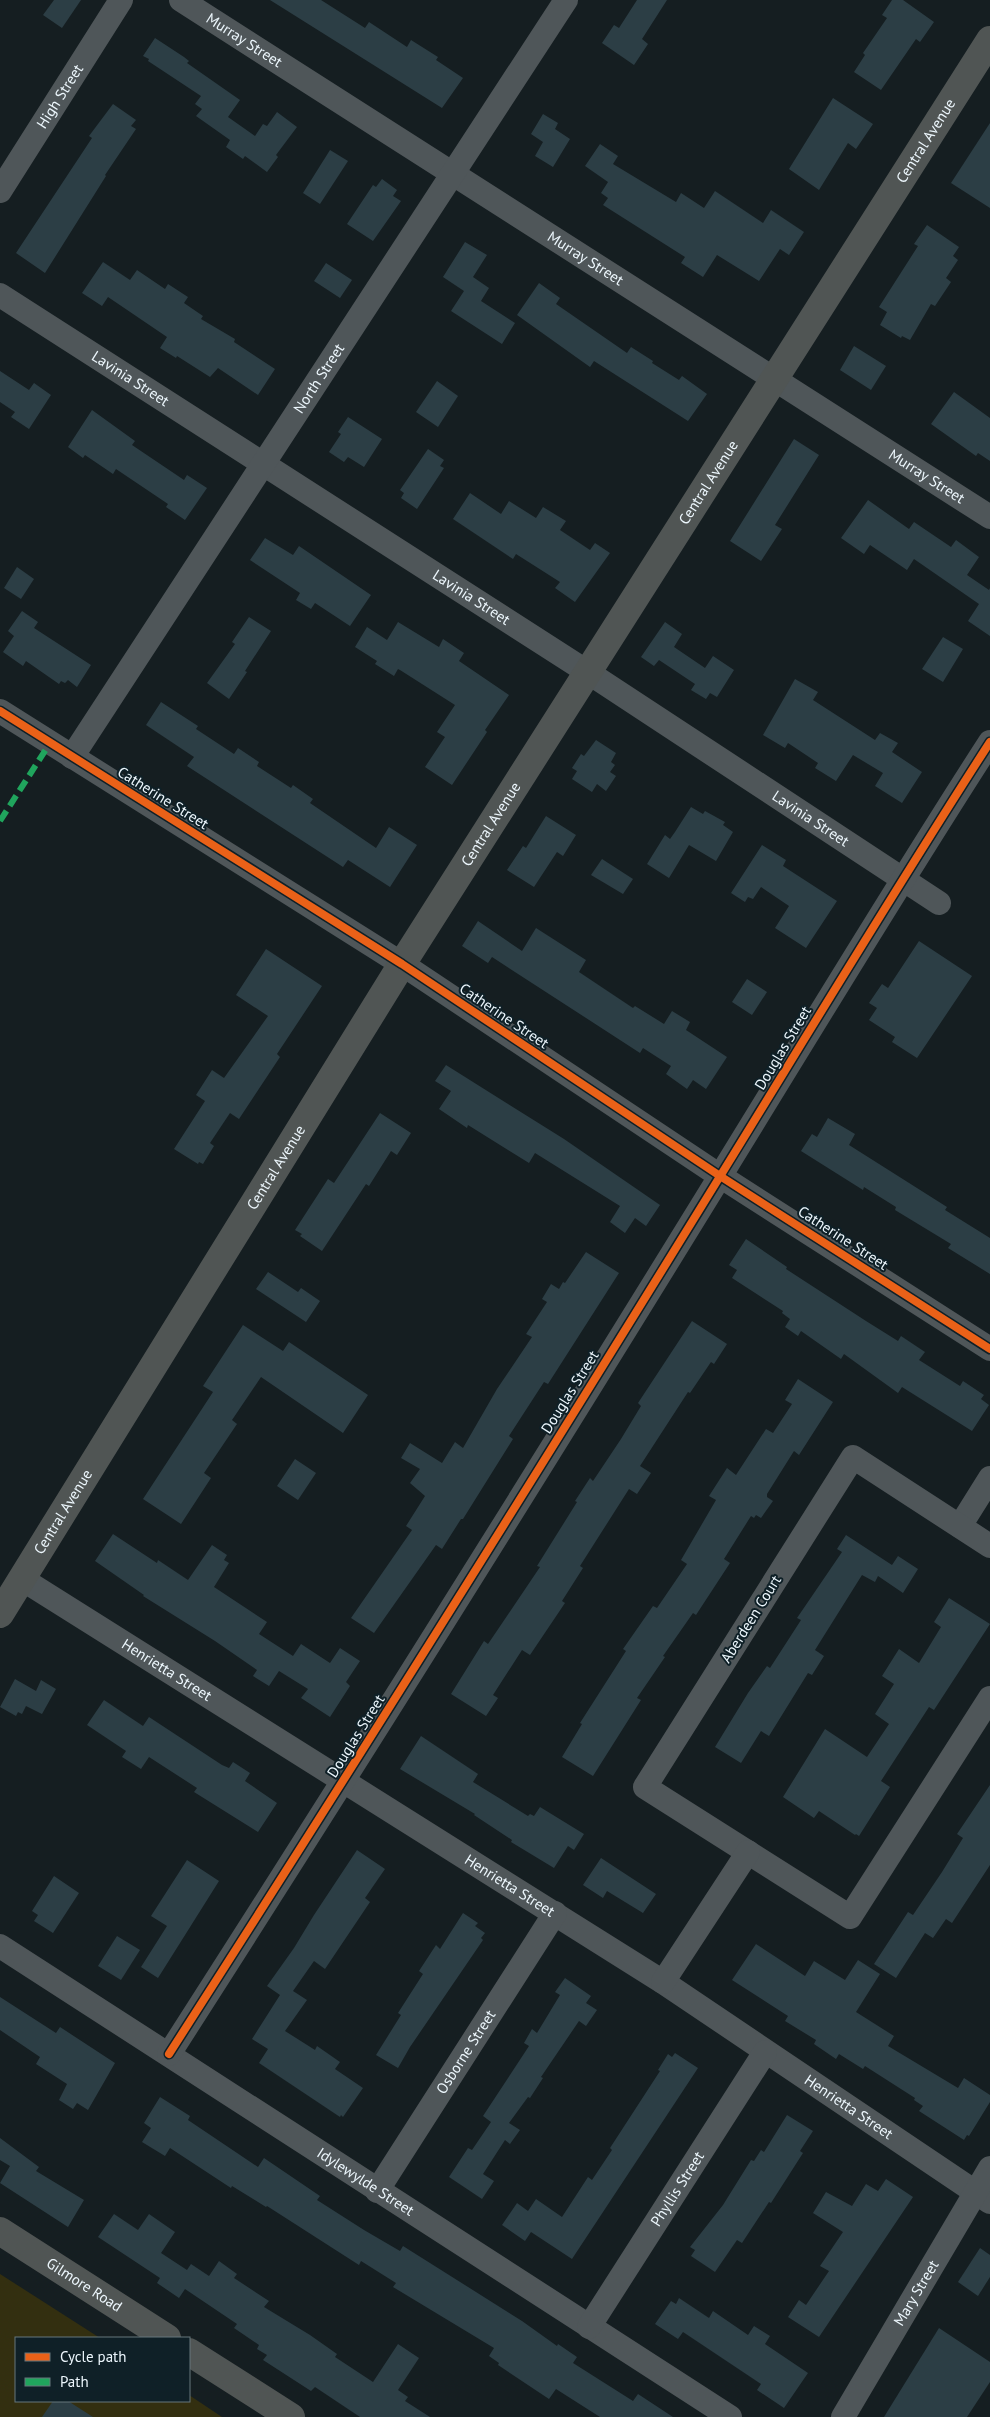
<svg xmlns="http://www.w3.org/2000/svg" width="990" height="2417" font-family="'PT Sans',sans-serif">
	<rect width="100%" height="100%" fill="#151e21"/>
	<path fill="#332f10" d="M 0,2274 L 100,2338 L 16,2338 L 16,2401 L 189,2401 L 189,2395 L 222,2417 L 0,2417 Z"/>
	<g fill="#2c3e45">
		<path d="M 54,0 L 81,0 L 62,28 L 43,15 Z"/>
		<path d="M 270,0 L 321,0 L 365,28 L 369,22 L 407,47 L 411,40 L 438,57 L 436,60 L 463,78 L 442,108 Z"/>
		<path d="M 637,0 L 667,0 L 642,39 L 648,44 L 634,65 L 602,43 L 614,25 L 619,28 Z"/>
		<path d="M 892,0 L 903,0 L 934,22 L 920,42 L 916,39 L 881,90 L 854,72 L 865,55 L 863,53 L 887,18 L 882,15 Z"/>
		<path d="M 155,38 L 184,57 L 189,61 L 187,63 L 240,100 L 228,117 L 255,136 L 263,124 L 267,126 L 277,112 L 297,127 L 276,155 L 278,157 L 267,172 L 245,156 L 243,159 L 226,147 L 230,140 L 196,116 L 202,109 L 195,104 L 201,96 L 148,61 L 149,59 L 143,56 Z"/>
		<path d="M 833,98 L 873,124 L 856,149 L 848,143 L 819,190 L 789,169 Z"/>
		<path d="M 113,104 L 136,120 L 131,126 L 136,129 L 105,175 L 106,176 L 45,273 L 16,253 L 92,138 L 89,136 Z"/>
		<path d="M 543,114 L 558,123 L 555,129 L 570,139 L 553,167 L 535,156 L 543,142 L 531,134 Z"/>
		<path d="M 990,123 L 990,208 L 951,183 Z"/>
		<path d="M 600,144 L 618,156 L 613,164 L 676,202 L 681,193 L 704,208 L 715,191 L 763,223 L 771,210 L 804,232 L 789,255 L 780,249 L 759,281 L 717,255 L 703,277 L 681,263 L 685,257 L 603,205 L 608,198 L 601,193 L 608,182 L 585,166 Z"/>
		<path d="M 330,150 L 348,161 L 320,204 L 303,193 Z"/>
		<path d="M 382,179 L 397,190 L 393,196 L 401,201 L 373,241 L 347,224 L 373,185 L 376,187 Z"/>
		<path d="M 927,225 L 959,247 L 953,256 L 958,260 L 946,278 L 951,282 L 935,306 L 931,304 L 910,340 L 902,336 L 901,338 L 880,325 L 887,312 L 879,307 L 918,246 L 914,244 Z"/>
		<path d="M 465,242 L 487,255 L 473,277 L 489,288 L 481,301 L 515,323 L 502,344 L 451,311 L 464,291 L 443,277 Z"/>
		<path d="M 103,262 L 130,280 L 137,270 L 165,289 L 168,284 L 188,297 L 184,303 L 203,316 L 201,319 L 235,339 L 234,342 L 275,369 L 258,395 L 218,368 L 210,377 L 177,356 L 176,358 L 160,348 L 167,337 L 108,297 L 102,306 L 82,293 Z"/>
		<path d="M 326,263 L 352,280 L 340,298 L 314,281 Z"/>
		<path d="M 539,283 L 560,298 L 556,304 L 627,353 L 631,347 L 653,361 L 652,363 L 679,380 L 682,376 L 707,394 L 688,421 L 594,361 L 590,367 L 517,315 Z"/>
		<path d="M 854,346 L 886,366 L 871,390 L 840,370 Z"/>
		<path d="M 0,371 L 29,390 L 34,383 L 51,395 L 29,429 L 11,417 L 15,412 L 0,402 Z"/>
		<path d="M 437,381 L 458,396 L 438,427 L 416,412 Z"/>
		<path d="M 954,392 L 990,418 L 990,461 L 978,453 L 976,456 L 931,424 Z"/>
		<path d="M 92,410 L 135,441 L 132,445 L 184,480 L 187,475 L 207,488 L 185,520 L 166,507 L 168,504 L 116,469 L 113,474 L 85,455 L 83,458 L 68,447 Z"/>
		<path d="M 348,417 L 382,439 L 364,467 L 348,457 L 344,462 L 329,452 L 341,434 L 338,432 Z"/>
		<path d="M 794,439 L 819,455 L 775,525 L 782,529 L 761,561 L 730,541 Z"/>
		<path d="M 428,449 L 444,460 L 440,466 L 444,468 L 417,509 L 401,498 L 404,493 L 400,490 Z"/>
		<path d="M 470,493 L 501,514 L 509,501 L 536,518 L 543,507 L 566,521 L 560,530 L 590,550 L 595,543 L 610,553 L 575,602 L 555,588 L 560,582 L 516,554 L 513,559 L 453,519 Z"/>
		<path d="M 868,500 L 909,529 L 914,522 L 951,547 L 956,540 L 979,557 L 967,575 L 989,590 L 990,588 L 990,636 L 968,621 L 979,604 L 914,559 L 907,570 L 870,545 L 864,554 L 841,538 Z"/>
		<path d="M 265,538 L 293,555 L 299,546 L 371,595 L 350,626 L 315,603 L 311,609 L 296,600 L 300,593 L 250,560 Z"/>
		<path d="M 17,567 L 34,579 L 21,599 L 4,588 Z"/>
		<path d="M 22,611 L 38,622 L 34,628 L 91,665 L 77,687 L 68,680 L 65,683 L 61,681 L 59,684 L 26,661 L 23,666 L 3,652 L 14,636 L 8,631 Z"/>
		<path d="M 249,617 L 271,631 L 245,671 L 247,672 L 229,699 L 207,683 L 235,644 L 232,642 Z"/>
		<path d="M 398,622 L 439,647 L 443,639 L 464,653 L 459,661 L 509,695 L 485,730 L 487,732 L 452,785 L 425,767 L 445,737 L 437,732 L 455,705 L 400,670 L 398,669 L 394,676 L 375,664 L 377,661 L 355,647 L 367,627 L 387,640 Z"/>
		<path d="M 665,622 L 682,634 L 674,647 L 705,668 L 713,656 L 734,670 L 717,697 L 710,693 L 706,699 L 691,690 L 695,684 L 659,660 L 654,666 L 641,657 Z"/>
		<path d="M 943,637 L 963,649 L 943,682 L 922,669 Z"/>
		<path d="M 795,679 L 818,692 L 813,700 L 875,740 L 880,733 L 898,743 L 892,752 L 922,772 L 902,803 L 875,786 L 883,773 L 853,755 L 836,781 L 815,768 L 818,763 L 788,743 L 785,748 L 763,735 Z"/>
		<path d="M 161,702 L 198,726 L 196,729 L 234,754 L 238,748 L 259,762 L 257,766 L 291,788 L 293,785 L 313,799 L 310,803 L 376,848 L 389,827 L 417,845 L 390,887 L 348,860 L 343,867 L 187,766 L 194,757 L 146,725 Z"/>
		<path d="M 596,740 L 616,753 L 611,762 L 615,765 L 610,772 L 616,776 L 606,791 L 597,784 L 592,792 L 572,779 L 577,771 L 572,768 L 581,754 L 584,756 Z"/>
		<path d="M 691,807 L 703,814 L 705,811 L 725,822 L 723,825 L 733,832 L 716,861 L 689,845 L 669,878 L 647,864 L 665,835 L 670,839 L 675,832 Z"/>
		<path d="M 546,816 L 576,835 L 563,856 L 557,852 L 534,887 L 507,870 L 523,846 L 526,848 Z"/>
		<path d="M 762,845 L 786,860 L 783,866 L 837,901 L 806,948 L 775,928 L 789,906 L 761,887 L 753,899 L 748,897 L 745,902 L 731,893 Z"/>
		<path d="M 602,859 L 633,879 L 623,894 L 591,875 Z"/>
		<path d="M 478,921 L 522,951 L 536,928 L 586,960 L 579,972 L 633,1008 L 635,1006 L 664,1024 L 672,1011 L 690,1022 L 686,1030 L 727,1057 L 706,1089 L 693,1080 L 687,1089 L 666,1074 L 671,1066 L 643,1048 L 640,1053 L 492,957 L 488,963 L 462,946 Z"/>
		<path d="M 919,941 L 972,976 L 917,1058 L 892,1042 L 895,1037 L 869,1020 L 877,1008 L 869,1003 L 882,984 L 888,988 Z"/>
		<path d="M 266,949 L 322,986 L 277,1054 L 280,1057 L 239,1119 L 230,1113 L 210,1143 L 214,1146 L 203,1164 L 199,1162 L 198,1164 L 174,1149 L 205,1101 L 196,1095 L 212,1070 L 224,1078 L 268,1016 L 236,995 Z"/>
		<path d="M 747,979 L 767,992 L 752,1015 L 732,1002 Z"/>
		<path d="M 446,1065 L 564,1139 L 660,1205 L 646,1226 L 635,1218 L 625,1233 L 610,1222 L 620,1206 L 535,1153 L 529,1163 L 468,1125 L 467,1128 L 439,1109 L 451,1091 L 435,1081 Z"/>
		<path d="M 380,1113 L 411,1133 L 397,1155 L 391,1151 L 369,1186 L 366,1184 L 322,1251 L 300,1236 L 302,1234 L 295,1230 L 328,1179 L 334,1183 Z"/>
		<path d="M 828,1118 L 855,1134 L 849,1145 L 947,1207 L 945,1210 L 990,1238 L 990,1274 L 948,1248 L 951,1244 L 895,1210 L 896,1207 L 864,1187 L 863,1190 L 801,1151 L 812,1134 L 817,1137 Z"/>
		<path d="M 746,1239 L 787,1267 L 786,1269 L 866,1321 L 898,1341 L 901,1336 L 925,1352 L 919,1360 L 960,1386 L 963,1381 L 984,1395 L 981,1399 L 989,1405 L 972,1431 L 902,1387 L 898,1393 L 844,1354 L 841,1359 L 801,1331 L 798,1336 L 785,1327 L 790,1319 L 782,1313 L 783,1311 L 732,1278 L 737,1270 L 729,1265 Z"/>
		<path d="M 586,1252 L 619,1273 L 548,1384 L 544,1382 L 509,1436 L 513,1439 L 463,1519 L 461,1519 L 442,1549 L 436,1545 L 374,1633 L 351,1618 L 412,1530 L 406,1526 L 425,1496 L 410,1483 L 420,1469 L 401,1458 L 410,1443 L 442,1463 L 455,1442 L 463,1448 L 497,1389 L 532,1337 L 526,1334 L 547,1302 L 542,1299 L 551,1284 L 559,1289 L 563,1282 L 565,1283 Z"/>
		<path d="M 268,1272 L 298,1292 L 301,1288 L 320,1301 L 306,1322 L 256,1289 Z"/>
		<path d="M 692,1321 L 727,1344 L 714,1364 L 711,1362 L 690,1393 L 688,1392 L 640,1466 L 651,1473 L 637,1494 L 629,1489 L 580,1566 L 583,1568 L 562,1601 L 565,1603 L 530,1655 L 522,1650 L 493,1695 L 498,1698 L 486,1716 L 451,1694 L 484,1641 L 488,1644 L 540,1567 L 537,1566 L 577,1502 L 575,1501 L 590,1478 L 593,1481 L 621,1439 L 641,1406 L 638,1403 Z"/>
		<path d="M 243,1325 L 283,1351 L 289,1342 L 368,1395 L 343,1433 L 261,1377 L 232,1420 L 237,1424 L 204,1473 L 211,1478 L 181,1524 L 143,1499 L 213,1392 L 203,1386 Z"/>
		<path d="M 798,1379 L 833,1402 L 799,1455 L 794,1451 L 767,1494 L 767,1497 L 773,1501 L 761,1518 L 756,1515 L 754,1518 L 751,1516 L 724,1559 L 730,1563 L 696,1615 L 693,1613 L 663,1656 L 665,1657 L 637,1698 L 641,1700 L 593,1776 L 562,1757 L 582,1724 L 580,1723 L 626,1651 L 623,1649 L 653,1606 L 657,1608 L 687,1564 L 681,1560 L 716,1500 L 709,1496 L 727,1468 L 736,1475 L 766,1429 L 773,1433 L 792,1404 L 785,1400 Z"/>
		<path d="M 295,1459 L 316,1473 L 298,1500 L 277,1486 Z"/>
		<path d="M 113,1534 L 157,1563 L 158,1560 L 188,1580 L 212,1545 L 227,1555 L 224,1560 L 229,1563 L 214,1587 L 267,1622 L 259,1634 L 293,1656 L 301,1644 L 330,1663 L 340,1648 L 360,1661 L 346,1682 L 350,1686 L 330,1717 L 301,1698 L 308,1689 L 279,1671 L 269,1686 L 253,1676 L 257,1670 L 215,1641 L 143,1596 L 144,1595 L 95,1561 Z"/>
		<path d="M 846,1535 L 892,1565 L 898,1556 L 918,1569 L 903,1593 L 878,1576 L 875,1582 L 862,1575 L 815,1650 L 824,1656 L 812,1675 L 808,1673 L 769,1736 L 761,1731 L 741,1763 L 715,1747 L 748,1693 L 767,1666 L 770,1668 L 801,1620 L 797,1618 L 842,1552 L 837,1549 Z"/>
		<path d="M 949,1598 L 990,1624 L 934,1710 L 929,1707 L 881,1781 L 890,1787 L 859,1836 L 856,1834 L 855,1835 L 819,1811 L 814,1818 L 783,1797 L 825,1729 L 867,1757 L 889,1724 L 875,1714 L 894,1684 L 882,1676 L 899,1649 L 919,1663 L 941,1627 L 934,1622 Z"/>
		<path d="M 15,1679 L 36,1691 L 41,1680 L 56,1689 L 42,1714 L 26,1706 L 22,1714 L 18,1712 L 16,1716 L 0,1707 Z"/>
		<path d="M 104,1700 L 143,1726 L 149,1717 L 222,1765 L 229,1768 L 233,1762 L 250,1773 L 245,1781 L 277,1803 L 258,1832 L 194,1792 L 197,1788 L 149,1757 L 141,1769 L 122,1757 L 126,1751 L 87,1725 Z"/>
		<path d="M 421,1736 L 478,1774 L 473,1782 L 528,1816 L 530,1814 L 534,1816 L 540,1807 L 584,1834 L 574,1850 L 568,1846 L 554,1868 L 511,1842 L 512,1840 L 474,1815 L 475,1814 L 400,1769 Z"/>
		<path d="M 990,1785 L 990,1865 L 952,1923 L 946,1919 L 933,1938 L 925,1933 L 896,1978 L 874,1964 L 908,1912 L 913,1915 L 942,1872 L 963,1838 L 957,1834 Z"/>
		<path d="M 357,1850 L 385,1869 L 365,1898 L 370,1902 L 325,1969 L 314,1961 L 293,1991 L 307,2000 L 285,2031 L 315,2050 L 317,2046 L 340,2062 L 335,2069 L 363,2088 L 343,2117 L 341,2115 L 340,2117 L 259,2063 L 268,2049 L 252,2039 L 280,1995 L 267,1986 L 294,1948 L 314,1915 Z"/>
		<path d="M 601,1858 L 656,1894 L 643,1913 L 607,1891 L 603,1898 L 583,1885 Z"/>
		<path d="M 187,1860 L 219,1881 L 158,1978 L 141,1967 L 167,1926 L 151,1916 Z"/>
		<path d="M 54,1876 L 79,1893 L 53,1933 L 34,1921 L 38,1915 L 32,1911 Z"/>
		<path d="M 463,1913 L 478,1923 L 475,1926 L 485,1933 L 481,1938 L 483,1940 L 410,2047 L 398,2068 L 376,2055 L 401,2015 L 398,2013 L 423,1974 L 419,1971 L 436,1945 L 440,1949 Z"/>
		<path d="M 117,1936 L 140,1950 L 121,1980 L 98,1966 Z"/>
		<path d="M 756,1944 L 805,1976 L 814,1961 L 845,1980 L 858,1960 L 880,1974 L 856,2012 L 894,2036 L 888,2046 L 958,2088 L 964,2078 L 990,2095 L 990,2102 L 969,2136 L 967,2135 L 964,2140 L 919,2111 L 923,2106 L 914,2100 L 915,2098 L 865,2066 L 863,2069 L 839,2054 L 836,2059 L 814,2044 L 816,2040 L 785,2021 L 788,2016 L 732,1980 Z"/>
		<path d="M 565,1978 L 591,1996 L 586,2003 L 597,2010 L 586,2026 L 579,2021 L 541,2077 L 543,2078 L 530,2098 L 528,2097 L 509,2123 L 520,2130 L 510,2144 L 505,2140 L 483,2174 L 494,2181 L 482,2199 L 449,2177 L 468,2148 L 472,2150 L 491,2122 L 483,2116 L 529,2046 L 524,2043 L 532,2029 L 537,2033 L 560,1995 L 555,1992 Z"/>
		<path d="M 0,1997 L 56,2033 L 60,2027 L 115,2063 L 88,2110 L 77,2103 L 73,2109 L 59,2100 L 67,2084 L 36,2064 L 40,2057 L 0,2030 Z"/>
		<path d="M 675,2053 L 698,2068 L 572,2259 L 531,2232 L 525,2241 L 502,2225 L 517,2203 L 528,2211 L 536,2199 L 562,2217 L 588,2177 L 592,2180 L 612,2150 L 610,2148 L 660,2071 L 658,2070 L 668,2054 L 672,2057 Z"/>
		<path d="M 160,2097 L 190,2116 L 188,2120 L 258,2167 L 264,2158 L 320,2196 L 317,2200 L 364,2230 L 400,2251 L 403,2246 L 522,2321 L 557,2346 L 558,2344 L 577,2357 L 573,2363 L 633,2401 L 638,2394 L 673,2417 L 600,2417 L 556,2389 L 549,2399 L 498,2365 L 499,2363 L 489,2356 L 494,2348 L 393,2287 L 396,2283 L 361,2261 L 359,2265 L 267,2206 L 266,2207 L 232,2186 L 231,2188 L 170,2148 L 165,2156 L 142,2142 L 151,2128 L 144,2123 Z"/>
		<path d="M 787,2115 L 813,2131 L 800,2151 L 803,2153 L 771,2203 L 769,2202 L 742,2243 L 737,2240 L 715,2272 L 691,2256 L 695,2250 L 690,2247 L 723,2205 L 751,2160 L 754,2161 L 761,2150 L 764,2152 Z"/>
		<path d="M 0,2138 L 39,2167 L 36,2171 L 84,2200 L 68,2227 L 0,2183 L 10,2166 L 0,2160 Z"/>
		<path d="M 886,2179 L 913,2197 L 819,2337 L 788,2317 L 799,2300 L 806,2305 L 829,2271 L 820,2266 L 843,2232 L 813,2213 L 826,2192 L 852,2206 L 866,2184 L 878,2191 Z"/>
		<path d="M 114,2214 L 138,2230 L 149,2214 L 175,2232 L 161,2253 L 187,2270 L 191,2264 L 209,2276 L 219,2261 L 237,2274 L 234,2278 L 269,2301 L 264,2307 L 310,2335 L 337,2354 L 335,2357 L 373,2382 L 398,2344 L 419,2358 L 398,2390 L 408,2397 L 405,2401 L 430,2417 L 360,2417 L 315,2387 L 311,2391 L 263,2360 L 267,2355 L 257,2349 L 259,2345 L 234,2328 L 237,2324 L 185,2289 L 179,2298 L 157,2283 L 160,2278 L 98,2237 Z"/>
		<path d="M 980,2248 L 990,2255 L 990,2277 L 978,2296 L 958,2282 Z"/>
		<path d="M 679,2298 L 709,2318 L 713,2311 L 748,2335 L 754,2326 L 770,2336 L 765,2344 L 808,2373 L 784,2408 L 757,2390 L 761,2384 L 683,2332 L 678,2339 L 655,2324 L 671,2301 L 676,2304 Z"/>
		<path d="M 939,2328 L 990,2362 L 990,2382 L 967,2417 L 884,2417 Z"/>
		<path d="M 53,2401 L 68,2401 L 93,2417 L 42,2417 Z"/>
	</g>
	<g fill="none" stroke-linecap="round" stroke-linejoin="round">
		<g stroke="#4f5659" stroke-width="24">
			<path id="s1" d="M 181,0 L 990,517"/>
			<path id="s2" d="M 0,191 L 121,0"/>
			<path id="s3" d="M 0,295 L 589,673 L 939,903"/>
			<path d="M 0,711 L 402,964 L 720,1176 L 990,1349"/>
			<path id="s4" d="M 72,757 L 566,0"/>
			<path d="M 960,1526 L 990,1478"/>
			<path d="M 990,1546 L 853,1457 L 645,1787 L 850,1917 L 990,1698"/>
			<path id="s5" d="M 22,1579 L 663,1982 L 990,2202"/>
			<path id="s6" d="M 0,1946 L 730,2417"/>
			<path d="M 663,1982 L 748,1852"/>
			<path d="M 169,2054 C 355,1764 538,1472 719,1178 C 809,1032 897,886 990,742"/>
			<path id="s7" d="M 377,2191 L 555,1913"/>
			<path id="s8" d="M 589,2327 L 765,2052"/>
			<path id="s9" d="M 843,2417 L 990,2168"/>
		</g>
		<g stroke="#505554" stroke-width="28">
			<path id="s10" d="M 0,1614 L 402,964 L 990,40"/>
			<path id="s11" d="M 0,2231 L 167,2338"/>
			<path d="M 189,2352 L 291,2417"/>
		</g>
		<path stroke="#20a55d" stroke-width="6" stroke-dasharray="12 6" stroke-linecap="butt" d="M 0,821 L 50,743"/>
		<g stroke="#0f2027" stroke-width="11">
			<g id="cycleway">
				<path d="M 0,711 L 402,964 L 720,1176 L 990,1349"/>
				<path d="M 169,2054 C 355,1764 538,1472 719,1178 C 809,1032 897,886 990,742"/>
			</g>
		</g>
		<use href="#cycleway" stroke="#ea6118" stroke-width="8"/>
	</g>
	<g text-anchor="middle" stroke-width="4" stroke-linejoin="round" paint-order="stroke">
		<g font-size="15" fill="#ecf6fc" stroke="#0f2027">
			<text dy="5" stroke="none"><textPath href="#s1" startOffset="75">Murray Street</textPath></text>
			<text dy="5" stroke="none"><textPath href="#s2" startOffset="112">High Street</textPath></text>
			<text dy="5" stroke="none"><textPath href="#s10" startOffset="1740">Central Avenue</textPath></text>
			<text dy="5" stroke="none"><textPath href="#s1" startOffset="480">Murray Street</textPath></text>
			<text dy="5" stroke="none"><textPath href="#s3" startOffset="155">Lavinia Street</textPath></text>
			<text dy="5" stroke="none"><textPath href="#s4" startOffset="452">North Street</textPath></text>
			<text dy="5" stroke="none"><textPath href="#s1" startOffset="885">Murray Street</textPath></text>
			<text dy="5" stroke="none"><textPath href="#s10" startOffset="1335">Central Avenue</textPath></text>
			<text dy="5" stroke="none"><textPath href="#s3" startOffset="560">Lavinia Street</textPath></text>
			<text transform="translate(163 798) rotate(32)" y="5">Catherine Street</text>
			<text dy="5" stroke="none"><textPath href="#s3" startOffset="965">Lavinia Street</textPath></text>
			<text dy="5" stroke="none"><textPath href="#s10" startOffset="930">Central Avenue</textPath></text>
			<text transform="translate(504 1016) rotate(34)" y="5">Catherine Street</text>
			<text transform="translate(783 1048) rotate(-59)" y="5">Douglas Street</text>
			<text dy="5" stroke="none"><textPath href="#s10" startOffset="525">Central Avenue</textPath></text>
			<text transform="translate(843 1238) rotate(33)" y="5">Catherine Street</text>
			<text transform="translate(570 1392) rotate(-58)" y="5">Douglas Street</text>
			<text dy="5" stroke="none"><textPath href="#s10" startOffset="120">Central Avenue</textPath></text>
			<text transform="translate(751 1619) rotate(-58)" y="5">Aberdeen Court</text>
			<text dy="5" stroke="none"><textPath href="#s5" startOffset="171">Henrietta Street</textPath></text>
			<text transform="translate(356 1736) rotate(-58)" y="5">Douglas Street</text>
			<text dy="5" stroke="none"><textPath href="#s5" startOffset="576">Henrietta Street</textPath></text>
			<text dy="5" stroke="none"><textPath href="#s7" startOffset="165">Osborne Street</textPath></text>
			<text dy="5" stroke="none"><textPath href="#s5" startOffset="981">Henrietta Street</textPath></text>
			<text dy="5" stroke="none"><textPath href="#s6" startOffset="435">Idylewylde Street</textPath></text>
			<text dy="5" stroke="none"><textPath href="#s8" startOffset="164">Phyllis Street</textPath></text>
			<text dy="5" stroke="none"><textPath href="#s11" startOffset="100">Gilmore Road</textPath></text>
			<text dy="5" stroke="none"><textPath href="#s9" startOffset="144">Mary Street</textPath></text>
		</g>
	</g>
	<rect x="15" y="2337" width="175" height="65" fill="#0f2027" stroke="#67767c"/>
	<rect x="25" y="2353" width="25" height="8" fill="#ea6118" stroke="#67767c"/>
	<text x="60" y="2362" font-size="15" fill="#ecf6fc">Cycle path</text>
	<rect x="25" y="2378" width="25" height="8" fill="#20a55d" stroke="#67767c"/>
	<text x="60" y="2387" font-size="15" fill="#ecf6fc">Path</text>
</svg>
